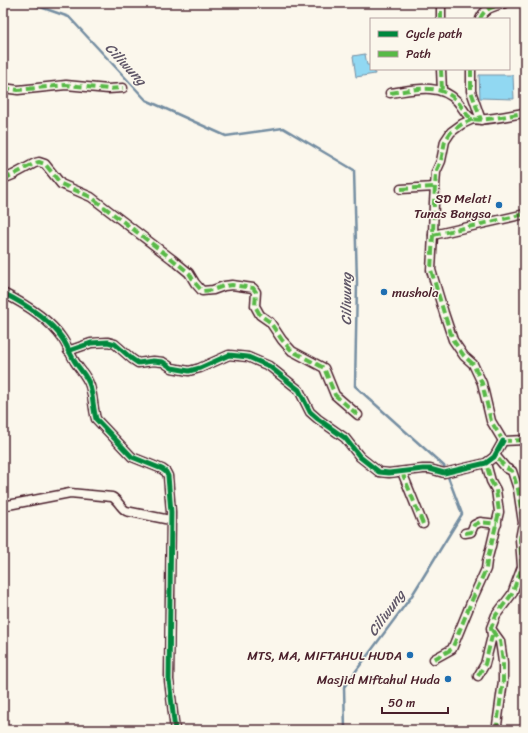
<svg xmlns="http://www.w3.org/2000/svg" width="528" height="733" font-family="Sriracha,sans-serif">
	<rect width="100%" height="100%" fill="#fbf7ec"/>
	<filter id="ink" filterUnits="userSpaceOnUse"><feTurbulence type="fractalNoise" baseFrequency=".025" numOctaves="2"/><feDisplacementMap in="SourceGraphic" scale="8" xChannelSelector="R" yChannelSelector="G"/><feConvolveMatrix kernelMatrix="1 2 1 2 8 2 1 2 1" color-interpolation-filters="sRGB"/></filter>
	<g filter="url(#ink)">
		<g fill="#91d8f2" stroke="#758ea2">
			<path d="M 365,54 L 367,65 L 371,65 L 371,69 L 374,69 L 375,74 L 356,77 L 353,56 Z"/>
			<path d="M 479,75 L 513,75 L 514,99 L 480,98 Z"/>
		</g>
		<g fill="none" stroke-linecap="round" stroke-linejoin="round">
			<path stroke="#758ea2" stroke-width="2.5" d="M 29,3 L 69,17 L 146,100 L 226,136 L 283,128 L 354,170 L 357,283 L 355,386 L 444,466 L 462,514 L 411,597 L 344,687 L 345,730"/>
			<g stroke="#4a1f2b" stroke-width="11">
				<g id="street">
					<path d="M 441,19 L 441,3"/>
					<path d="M 480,19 C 485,7 494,7 505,3"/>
					<path d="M 441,69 L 442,91"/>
					<path d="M 471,69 L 471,91 L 481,120"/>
					<path d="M 3,88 L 18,90 L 66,85 L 108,89 L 123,88"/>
					<path d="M 390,93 C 413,90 439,82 457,101 C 463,107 465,116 473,119 C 482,122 514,114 525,113"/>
					<path d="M 473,119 L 462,124 L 451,132 L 445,141 L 441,161 L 436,172 L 434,202 L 433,235 L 525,214"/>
					<path d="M 3,176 L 8,177 L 13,175 L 35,163 L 39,162 L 45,164 L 61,184 L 91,197 L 172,259 L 189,273 L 195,283 L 202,291 L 213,290 L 224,286 L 232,285 L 253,288 L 256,292 L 255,306 L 260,315 L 270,322 L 282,340 L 292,351 L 324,368 L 335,395 L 358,415"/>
					<path d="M 401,189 L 435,187"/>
					<path d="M 433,235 L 431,270 L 444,313 L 453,340 L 464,356 L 473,364 L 482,383 L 491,421 L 503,441"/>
					<path d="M 3,293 C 23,303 49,319 62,338 C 67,345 70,354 75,362 C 80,370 87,376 90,386 C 93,396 93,408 96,419 L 132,457 L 162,469 L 166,472 L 168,476 L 171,512 L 169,680 L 175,730"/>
					<path d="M 68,351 L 91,343 L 108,342 L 115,344 L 132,359 L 138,363 L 153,361 L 163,362 L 172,368 L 189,371 L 200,368 L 229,355 L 248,357 L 269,366 L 299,390 L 310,412 L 318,419 L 345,438 L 360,457 L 379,472 L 389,473 L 423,469 L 430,469 L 444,473 L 486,463 L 494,457 L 503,441"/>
					<path d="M 503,441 L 525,440"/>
					<path d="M 402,472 L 423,524"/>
					<path d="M 3,506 L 70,493 L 112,497 C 118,500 120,507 126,511 L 170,520"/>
					<path d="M 465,533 L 471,532 L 474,525 L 480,522 L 497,524"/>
					<path d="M 492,630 L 500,641 L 503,662 L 503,681 L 497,725"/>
					<path d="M 434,659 L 452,649 L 472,600 L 486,569 L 487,561 L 491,546 L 499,512 L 496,490 L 491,481 L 486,463"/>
					<path d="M 478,676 L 485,664 L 492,636 L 491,628 L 496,615 L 512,594 L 522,567 L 520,539 L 523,523 L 518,489 L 512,471 L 506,468 L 495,455"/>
				</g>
			</g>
			<use href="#street" stroke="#fbf7ec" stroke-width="8"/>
			<g stroke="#58b947" stroke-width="4" stroke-dasharray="8 4" stroke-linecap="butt">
				<path d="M 441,19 L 441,3"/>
				<path d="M 480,19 C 485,7 494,7 505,3"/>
				<path d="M 441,69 L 442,91"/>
				<path d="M 471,69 L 471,91 L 481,120"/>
				<path d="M 3,88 L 18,90 L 66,85 L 108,89 L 123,88"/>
				<path d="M 390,93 C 413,90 439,82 457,101 C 463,107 465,116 473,119 C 482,122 514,114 525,113"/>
				<path d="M 473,119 L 462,124 L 451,132 L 445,141 L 441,161 L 436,172 L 434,202 L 433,235 L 525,214"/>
				<path d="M 3,176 L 8,177 L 13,175 L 35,163 L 39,162 L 45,164 L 61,184 L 91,197 L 172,259 L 189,273 L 195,283 L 202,291 L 213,290 L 224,286 L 232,285 L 253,288 L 256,292 L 255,306 L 260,315 L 270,322 L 282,340 L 292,351 L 324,368 L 335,395 L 358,415"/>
				<path d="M 401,189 L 435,187"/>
				<path d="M 433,235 L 431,270 L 444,313 L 453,340 L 464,356 L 473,364 L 482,383 L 491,421 L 503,441"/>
				<path d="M 503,441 L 525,440"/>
				<path d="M 402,472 L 423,524"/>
				<path d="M 465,533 L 471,532 L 474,525 L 480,522 L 497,524"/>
				<path d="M 492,630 L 500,641 L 503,662 L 503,681 L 497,725"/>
				<path d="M 434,659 L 452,649 L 472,600 L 486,569 L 487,561 L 491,546 L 499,512 L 496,490 L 491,481 L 486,463"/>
				<path d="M 478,676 L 485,664 L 492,636 L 491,628 L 496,615 L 512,594 L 522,567 L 520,539 L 523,523 L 518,489 L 512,471 L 506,468 L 495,455"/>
			</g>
			<g stroke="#fbf7ec" stroke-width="8">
				<g id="cycleway">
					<path d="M 3,293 C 23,303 49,319 62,338 C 67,345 70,354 75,362 C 80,370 87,376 90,386 C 93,396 93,408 96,419 L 132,457 L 162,469 L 166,472 L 168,476 L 171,512 L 169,680 L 175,730"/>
					<path d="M 68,351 L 91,343 L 108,342 L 115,344 L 132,359 L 138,363 L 153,361 L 163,362 L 172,368 L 189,371 L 200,368 L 229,355 L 248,357 L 269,366 L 299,390 L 310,412 L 318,419 L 345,438 L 360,457 L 379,472 L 389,473 L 423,469 L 430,469 L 444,473 L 486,463 L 494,457 L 503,441"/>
				</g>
			</g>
			<use href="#cycleway" stroke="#00873e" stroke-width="5"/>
		</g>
	</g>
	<g fill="#1f6fb2" stroke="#fbf7ec" stroke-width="1.5">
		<circle cx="499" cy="205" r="4"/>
		<circle cx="384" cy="292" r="4"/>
		<circle cx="410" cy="655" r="4"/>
		<circle cx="448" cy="679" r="4"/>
	</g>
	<g text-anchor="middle" stroke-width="3" stroke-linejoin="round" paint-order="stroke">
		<g font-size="13" fill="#4a1f2b" stroke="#fbf7ec" text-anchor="end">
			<text x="491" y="203">SD Melati<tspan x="491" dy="15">Tunas Bangsa</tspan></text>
			<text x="392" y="297" text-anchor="start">mushola</text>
			<text x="402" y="660">MTS, MA, MIFTAHUL HUDA</text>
			<text x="440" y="684">Masjid Miftahul Huda</text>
		</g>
		<g font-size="14" font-style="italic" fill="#5f5667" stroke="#fbf7ec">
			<text transform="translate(126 64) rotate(47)" y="5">Ciliwung</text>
			<text transform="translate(346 299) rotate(-90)" y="5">Ciliwung</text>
			<text transform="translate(386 613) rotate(-54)" y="5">Ciliwung</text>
		</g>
	</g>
	<rect width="528" height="733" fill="none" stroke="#fbf7ec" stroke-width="16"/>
	<rect x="8" y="8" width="512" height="717" fill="none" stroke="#4a1f2b" stroke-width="1.5" filter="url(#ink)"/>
	<rect x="370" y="18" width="140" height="52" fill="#fbf7ec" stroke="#b4a19f"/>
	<rect x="378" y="31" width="20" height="6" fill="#00873e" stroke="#b4a19f"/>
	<text x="406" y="38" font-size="12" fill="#4a1f2b">Cycle path</text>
	<rect x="378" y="51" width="20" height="6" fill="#58b947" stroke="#b4a19f"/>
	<text x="406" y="58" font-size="12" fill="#4a1f2b">Path</text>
	<path d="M382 707v6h66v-6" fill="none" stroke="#4a1f2b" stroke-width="2"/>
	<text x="388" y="707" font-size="12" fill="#4a1f2b" stroke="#fbf7ec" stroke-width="3" paint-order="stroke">50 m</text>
</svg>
